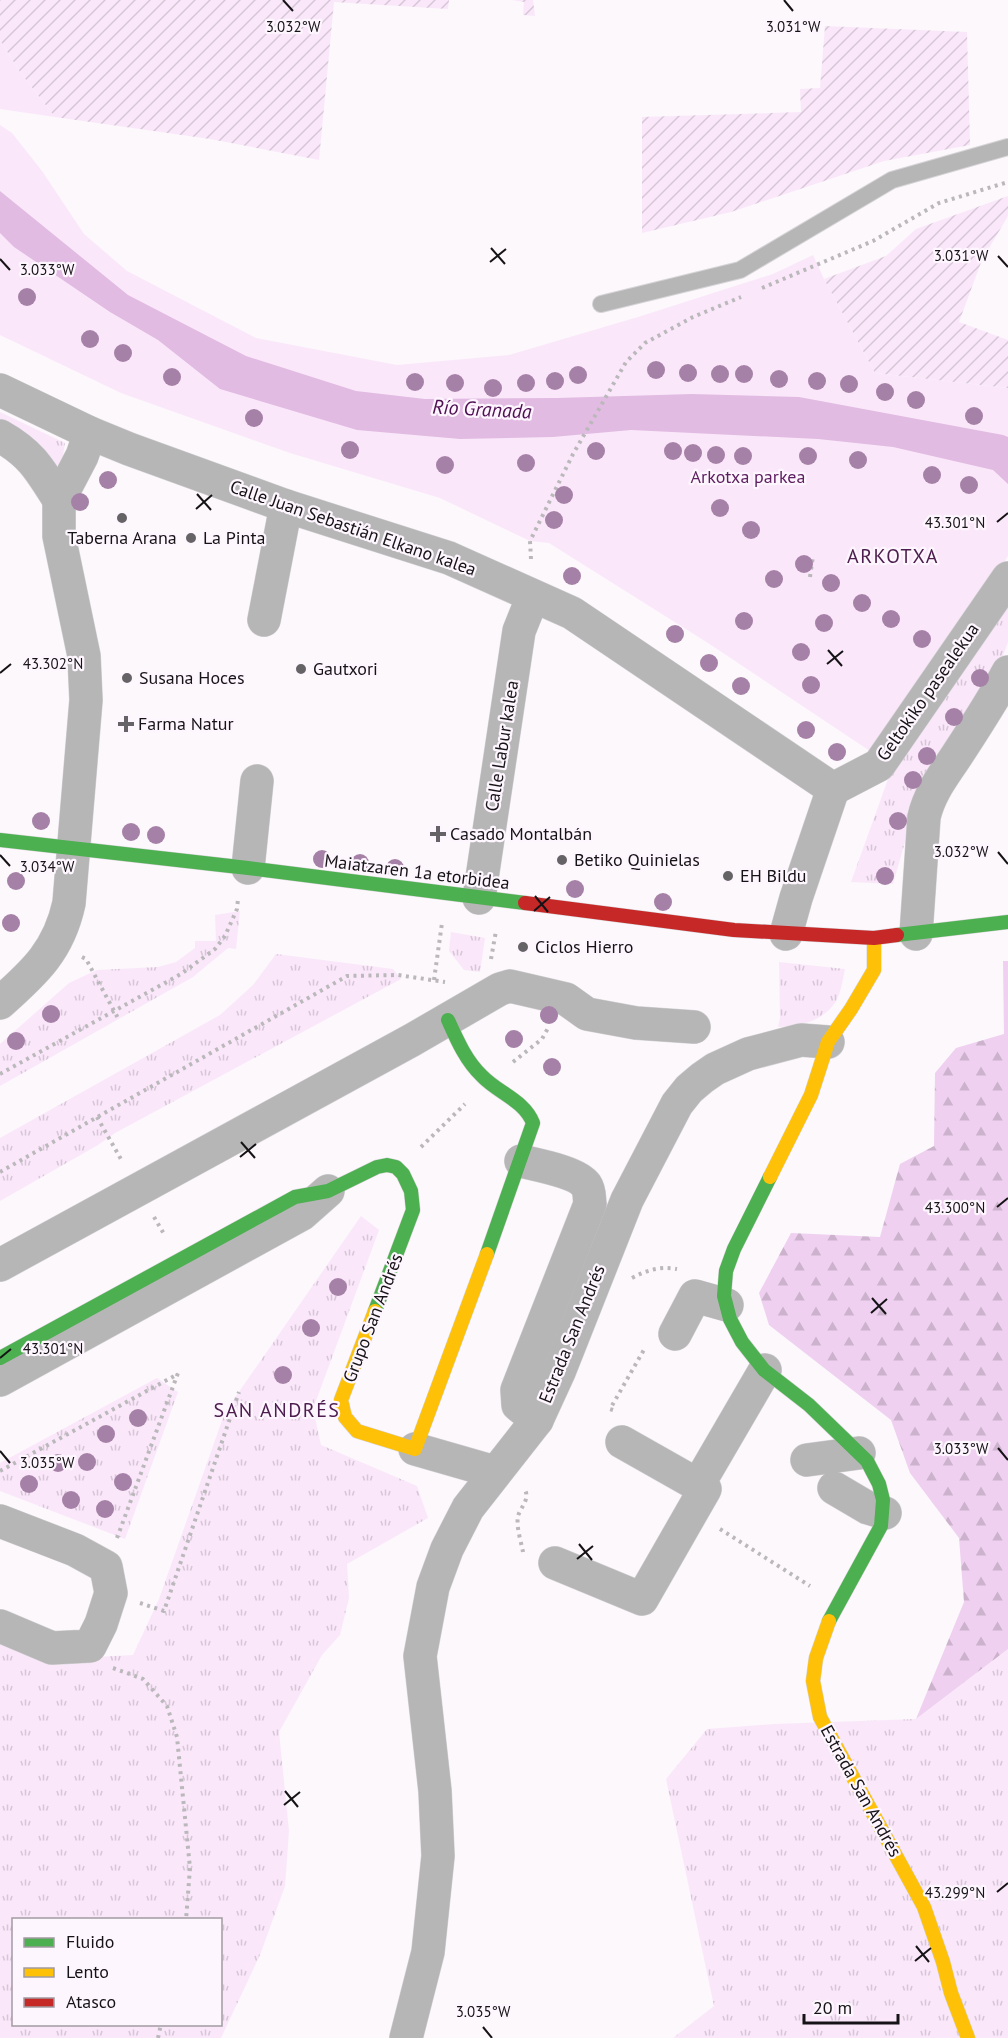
<svg xmlns="http://www.w3.org/2000/svg" width="1008" height="2038" font-family="'PT Sans',sans-serif">
	<defs>
		<pattern id="grass-tufts" width="24" height="20" patternUnits="userSpaceOnUse" patternTransform="scale(1.5)"><rect width="24" height="20" fill="#fae8fa"/><path d="M3 7l-1-3M5 7V3M7 7l1-3M15 17l-1-3M17 17v-4M19 17l1-3" fill="none" stroke="#d6c6d6"/></pattern>
		<pattern id="forest-firs" width="22" height="20" patternUnits="userSpaceOnUse" patternTransform="scale(1.5)"><rect width="22" height="20" fill="#efd0f0"/><path d="M5 1l3.5 6h-7zM16 11l3.5 6h-7z" fill="#ccb2cd"/></pattern>
		<pattern id="garden-furrows" width="10" height="10" patternUnits="userSpaceOnUse" patternTransform="scale(1.5)"><rect width="10" height="10" fill="#fae8fa"/><path d="M-1 1l2-2M0 10L10 0M9 11l2-2" fill="none" stroke="#d6c6d6"/></pattern>
	</defs>
	<rect width="100%" height="100%" fill="#fcf8fc"/>
	<g fill="url(#grass-tufts)" fill-rule="evenodd">
		<path d="M 0,412 L 65,443 L 59,479 L 0,425 Z"/>
		<path d="M 1008,593 L 1008,642 L 1000,664 L 923,779 L 893,884 L 851,882 L 896,757 Z"/>
		<path d="M 240,911 L 236,949 L 228,948 L 193,977 L 0,1086 L 0,1044 L 69,983 L 97,970 L 158,967 L 176,962 L 195,948 L 195,941 L 216,941 L 215,915 Z"/>
		<path d="M 451,932 L 485,938 L 480,972 L 464,970 L 449,951 Z"/>
		<path d="M 276,954 L 393,969 L 401,979 L 115,1133 L 98,1145 L 0,1201 L 0,1138 L 220,1015 L 253,985 Z"/>
		<path d="M 779,962 L 845,969 C 843,978 842,988 838,997 C 828,1020 800,1027 778,1027 L 780,1018 Z"/>
		<path d="M 361,1216 L 379,1230 L 313,1409 L 321,1445 L 417,1486 L 428,1518 L 347,1564 L 349,1598 L 340,1635 L 322,1655 L 279,1732 L 289,1831 L 285,1886 L 260,1955 L 221,2038 L 0,2038 L 0,1637 L 58,1659 L 133,1655 L 159,1599 L 225,1412 ZM 14,1920 L 220,1920 L 220,2024 L 14,2024 Z"/>
		<path d="M 157,1378 L 178,1392 L 125,1539 L 0,1491 L 0,1463 Z"/>
		<path d="M 1008,1649 L 1008,2038 L 673,2038 L 714,2006 L 666,1779 L 707,1729 L 774,1724 L 916,1719 Z"/>
	</g>
	<path fill="url(#forest-firs)" d="M 1003,961 L 1008,961 L 1008,1649 L 916,1719 L 964,1602 L 959,1538 L 910,1473 L 891,1420 L 769,1325 L 759,1293 L 791,1233 L 880,1237 L 900,1164 L 934,1146 L 935,1073 L 956,1048 L 1004,1034 Z"/>
	<g fill="#fae8fa">
		<path d="M 0,40 L 20,72 L 55,117 L 0,109 Z"/>
		<path d="M 0,125 L 12,133 L 42,171 L 84,234 L 127,271 L 256,338 L 397,365 L 509,355 L 638,317 L 773,274 L 813,255 L 824,279 L 875,373 L 1008,388 L 1008,556 L 876,755 L 708,643 L 549,543 L 530,541 L 440,498 L 290,453 L 121,393 L 0,335 Z"/>
	</g>
	<g fill="url(#garden-furrows)">
		<path d="M 0,0 L 449,0 L 448,9 L 334,2 L 319,160 L 210,139 L 55,117 L 20,72 L 0,40 Z"/>
		<path d="M 512,0 L 533,0 L 535,16 L 523,15 L 524,2 Z"/>
		<path d="M 825,26 L 967,32 L 970,145 L 884,161 L 731,212 L 642,233 L 642,117 L 801,112 L 800,89 L 820,88 Z"/>
		<path d="M 1008,196 L 1008,216 L 982,260 L 959,322 L 1008,340 L 1008,388 L 875,373 L 824,279 L 886,256 L 916,229 Z"/>
	</g>
	<path fill="#e1bbe2" d="M 0,191 L 128,295 L 246,356 L 356,391 L 425,399 L 557,398 L 692,394 L 799,397 L 1003,435 L 1008,437 L 1008,484 L 993,470 L 893,447 L 818,439 L 631,430 L 553,437 L 460,439 L 357,430 L 220,389 L 158,340 L 110,312 L 14,247 L 0,233 Z"/>
	<g fill="none" stroke-linecap="round" stroke-linejoin="round">
		<g stroke="#d6d4d6" stroke-width="18">
			<path id="lane" d="M 601,304 L 740,270 L 892,180 L 1008,147"/>
		</g>
		<g stroke="#d6d4d6" stroke-width="34">
			<g id="street">
				<path d="M 0,390 L 90,433 L 129,449 L 286,506 L 449,558 L 572,613 L 833,789 L 796,898 L 786,934"/>
				<path d="M 0,436 C 32,454 40,470 59,500"/>
				<path d="M 264,620 L 286,506"/>
				<path d="M 833,789 L 879,765 L 1008,578"/>
				<path d="M 248,868 L 257,781"/>
				<path d="M 479,898 L 519,631 L 533,596"/>
				<path d="M 916,934 L 924,817 C 930,791 945,774 959,752 C 976,726 993,700 1008,672"/>
				<path d="M 0,1003 C 35,972 59,950 69,903 L 86,700 L 84,656 L 59,536 L 59,500 L 82,456 L 90,433"/>
				<path d="M 521,1161 C 537,1165 577,1172 586,1185 C 590,1191 589,1197 590,1204 L 517,1390 L 518,1405 L 537,1420"/>
				<path d="M 0,1265 L 412,1040 L 500,989 L 510,986 L 566,999 L 587,1014 L 636,1023 L 694,1027"/>
				<path d="M 675,1334 L 695,1296 L 727,1305"/>
				<path d="M 0,1380 L 302,1214 L 328,1191"/>
				<path d="M 622,1442 L 698,1485"/>
				<path d="M 415,1449 L 495,1472"/>
				<path d="M 807,1460 L 859,1453"/>
				<path d="M 834,1488 L 868,1508 L 885,1513"/>
				<path d="M 0,1521 L 75,1550 L 106,1567 L 111,1593 L 101,1624 L 90,1646 L 52,1648 L 0,1626"/>
				<path d="M 555,1563 L 642,1599 L 705,1489 L 698,1485 L 765,1370"/>
				<path d="M 406,2038 L 428,1952 L 438,1856 L 435,1791 L 420,1656 L 433,1587 L 447,1549 L 468,1508 L 537,1420 L 559,1372 L 627,1200 L 677,1104 L 689,1089 L 702,1078 L 715,1069 L 748,1054 L 801,1040 L 828,1042"/>
			</g>
		</g>
		<g stroke="#d6d4d6" stroke-width="15">
			<g id="fast">
				<path d="M 0,840 L 248,868 L 525,903"/>
				<path d="M 897,935 L 1008,922"/>
				<path d="M 448,1020 C 457,1040 466,1061 482,1076 C 498,1093 524,1100 533,1123 L 487,1254"/>
				<path d="M 770,1177 L 734,1249 L 726,1271 L 724,1296 L 730,1319 L 742,1342 L 764,1370 L 809,1405 L 867,1461 L 879,1484 L 883,1500 L 881,1526 L 829,1621"/>
				<path d="M 0,1358 L 295,1197 L 328,1191 L 377,1167 L 387,1165 L 396,1167 L 403,1174 L 411,1191 L 413,1210 L 375,1311"/>
			</g>
		</g>
		<g stroke="#d6d4d6" stroke-width="15">
			<g id="slow">
				<path d="M 770,1177 L 811,1095 L 828,1042 L 851,1009 L 874,970 L 874,938"/>
				<path d="M 375,1311 L 341,1400 L 345,1417 L 357,1431 L 415,1449 L 487,1254"/>
				<path d="M 829,1621 L 816,1658 L 813,1681 L 820,1717 L 924,1907 L 943,1962 L 951,1993 L 968,2038"/>
			</g>
		</g>
		<g stroke="#d6d4d6" stroke-width="15">
			<path id="jam" d="M 525,903 L 734,930 L 874,938 L 897,935"/>
		</g>
		<g stroke="#bbb8bb" stroke-width="4" stroke-dasharray="3 4.5" stroke-linecap="butt">
			<path d="M 762,288 L 873,241 L 939,203 L 1008,182"/>
			<path d="M 531,559 L 530,541 L 573,454 L 626,362 L 645,343 L 693,317 L 741,297"/>
			<path d="M 810,577 L 813,556"/>
			<path d="M 82,957 L 86,959 L 119,1020"/>
			<path d="M 491,959 L 496,931"/>
			<path d="M 434,980 L 442,923"/>
			<path d="M 513,1062 L 542,1039 L 548,1028"/>
			<path d="M 0,1074 L 181,974 L 215,949 L 225,936 L 237,909 L 238,899"/>
			<path d="M 97,1117 L 122,1161"/>
			<path d="M 421,1147 L 465,1104"/>
			<path d="M 0,1172 L 347,976 L 398,975 L 445,982"/>
			<path d="M 154,1217 L 164,1234"/>
			<path d="M 632,1278 C 647,1270 660,1266 677,1269"/>
			<path d="M 613,1410 L 610,1409 L 645,1348"/>
			<path d="M 0,1471 L 178,1374"/>
			<path d="M 720,1529 L 810,1586"/>
			<path d="M 117,1538 L 178,1373"/>
			<path d="M 523,1552 C 521,1541 516,1527 518,1516 C 521,1506 531,1499 524,1488"/>
			<path d="M 140,1603 L 164,1611 L 239,1392"/>
			<path d="M 113,1668 L 143,1679 L 167,1706 L 177,1737 L 190,1868 L 186,1920"/>
			<path d="M 158,2038 L 161,2024"/>
		</g>
		<use href="#lane" stroke="#b7b6b7" stroke-width="16"/>
		<use href="#street" stroke="#b7b6b7" stroke-width="33"/>
		<use href="#fast" stroke="#4caf50" stroke-width="14"/>
		<use href="#slow" stroke="#ffc107" stroke-width="14"/>
		<use href="#jam" stroke="#c62828" stroke-width="14"/>
	</g>
	<g fill="#a681a7">
		<circle cx="27" cy="297" r="9"/>
		<circle cx="90" cy="339" r="9"/>
		<circle cx="123" cy="353" r="9"/>
		<circle cx="656" cy="370" r="9"/>
		<circle cx="688" cy="373" r="9"/>
		<circle cx="720" cy="374" r="9"/>
		<circle cx="744" cy="374" r="9"/>
		<circle cx="578" cy="375" r="9"/>
		<circle cx="172" cy="377" r="9"/>
		<circle cx="779" cy="379" r="9"/>
		<circle cx="555" cy="381" r="9"/>
		<circle cx="817" cy="381" r="9"/>
		<circle cx="415" cy="382" r="9"/>
		<circle cx="455" cy="383" r="9"/>
		<circle cx="526" cy="383" r="9"/>
		<circle cx="849" cy="384" r="9"/>
		<circle cx="493" cy="388" r="9"/>
		<circle cx="885" cy="392" r="9"/>
		<circle cx="916" cy="400" r="9"/>
		<circle cx="974" cy="416" r="9"/>
		<circle cx="254" cy="418" r="9"/>
		<circle cx="350" cy="450" r="9"/>
		<circle cx="596" cy="451" r="9"/>
		<circle cx="673" cy="451" r="9"/>
		<circle cx="693" cy="453" r="9"/>
		<circle cx="716" cy="455" r="9"/>
		<circle cx="743" cy="456" r="9"/>
		<circle cx="808" cy="456" r="9"/>
		<circle cx="858" cy="460" r="9"/>
		<circle cx="526" cy="463" r="9"/>
		<circle cx="445" cy="465" r="9"/>
		<circle cx="932" cy="475" r="9"/>
		<circle cx="108" cy="480" r="9"/>
		<circle cx="969" cy="485" r="9"/>
		<circle cx="564" cy="495" r="9"/>
		<circle cx="80" cy="502" r="9"/>
		<circle cx="720" cy="508" r="9"/>
		<circle cx="554" cy="520" r="9"/>
		<circle cx="751" cy="530" r="9"/>
		<circle cx="804" cy="564" r="9"/>
		<circle cx="572" cy="576" r="9"/>
		<circle cx="774" cy="579" r="9"/>
		<circle cx="831" cy="583" r="9"/>
		<circle cx="862" cy="603" r="9"/>
		<circle cx="891" cy="619" r="9"/>
		<circle cx="744" cy="621" r="9"/>
		<circle cx="824" cy="623" r="9"/>
		<circle cx="675" cy="634" r="9"/>
		<circle cx="922" cy="639" r="9"/>
		<circle cx="801" cy="652" r="9"/>
		<circle cx="709" cy="663" r="9"/>
		<circle cx="980" cy="678" r="9"/>
		<circle cx="811" cy="685" r="9"/>
		<circle cx="741" cy="686" r="9"/>
		<circle cx="954" cy="717" r="9"/>
		<circle cx="806" cy="730" r="9"/>
		<circle cx="837" cy="752" r="9"/>
		<circle cx="927" cy="756" r="9"/>
		<circle cx="913" cy="780" r="9"/>
		<circle cx="41" cy="821" r="9"/>
		<circle cx="898" cy="821" r="9"/>
		<circle cx="131" cy="832" r="9"/>
		<circle cx="156" cy="835" r="9"/>
		<circle cx="322" cy="859" r="9"/>
		<circle cx="360" cy="863" r="9"/>
		<circle cx="395" cy="868" r="9"/>
		<circle cx="885" cy="876" r="9"/>
		<circle cx="16" cy="881" r="9"/>
		<circle cx="575" cy="889" r="9"/>
		<circle cx="663" cy="902" r="9"/>
		<circle cx="11" cy="923" r="9"/>
		<circle cx="51" cy="1014" r="9"/>
		<circle cx="549" cy="1015" r="9"/>
		<circle cx="514" cy="1039" r="9"/>
		<circle cx="16" cy="1041" r="9"/>
		<circle cx="552" cy="1067" r="9"/>
		<circle cx="338" cy="1287" r="9"/>
		<circle cx="311" cy="1328" r="9"/>
		<circle cx="283" cy="1375" r="9"/>
		<circle cx="138" cy="1418" r="9"/>
		<circle cx="106" cy="1434" r="9"/>
		<circle cx="87" cy="1462" r="9"/>
		<circle cx="58" cy="1463" r="9"/>
		<circle cx="123" cy="1482" r="9"/>
		<circle cx="29" cy="1484" r="9"/>
		<circle cx="71" cy="1500" r="9"/>
		<circle cx="105" cy="1509" r="9"/>
	</g>
	<path fill="none" stroke="#161316" stroke-width="2" d="M 283,0 L 293,11M 784,0 L 793,11M 491,248 L 505,264M 998,256 L 1008,267M 0,259 L 10,270M 490,262 L 506,249M 197,494 L 211,510M 196,509 L 212,495M 997,522 L 1008,513M 828,650 L 842,666M 827,664 L 843,651M 0,673 L 11,664M 998,852 L 1008,864M 0,855 L 10,866M 535,896 L 548,912M 534,911 L 550,897M 241,1142 L 255,1158M 240,1157 L 256,1144M 997,1207 L 1008,1198M 872,1298 L 886,1314M 871,1313 L 887,1299M 0,1358 L 11,1349M 998,1448 L 1008,1460M 0,1451 L 10,1463M 579,1544 L 592,1560M 577,1559 L 593,1546M 285,1791 L 298,1807M 284,1805 L 300,1792M 997,1892 L 1008,1883M 916,1946 L 929,1962M 915,1961 L 931,1948M 483,2027 L 492,2038"/>
	<g fill="#666366" stroke="#fef6fe" stroke-width="2">
		<circle cx="122" cy="518" r="6"/>
		<circle cx="191" cy="538" r="6"/>
		<circle cx="301" cy="669" r="6"/>
		<circle cx="127" cy="678" r="6"/>
		<path d="M123 715h6v6h6v6h-6v6h-6v-6h-6v-6h6z"/>
		<path d="M435 825h6v6h6v6h-6v6h-6v-6h-6v-6h6z"/>
		<circle cx="562" cy="860" r="6"/>
		<circle cx="728" cy="876" r="6"/>
		<circle cx="523" cy="947" r="6"/>
	</g>
	<g text-anchor="middle" stroke-width="4.5" stroke-linejoin="round" paint-order="stroke">
		<g font-size="18" fill="#5f2062" stroke="#fef6fe">
			<text x="748" y="483">Arkotxa parkea</text>
		</g>
		<g font-size="18" fill="#161316" stroke="#fef6fe">
			<text transform="translate(353 528) rotate(19)" y="6">Calle Juan Sebastián Elkano kalea</text>
			<text transform="translate(928 692) rotate(-55)" y="6">Geltokiko pasealekua</text>
			<text transform="translate(502 746) rotate(-81)" y="6">Calle Labur kalea</text>
			<text transform="translate(417 872) rotate(7)" y="6">Maiatzaren 1a etorbidea</text>
			<text transform="translate(373 1318) rotate(-69)" y="6">Grupo San Andrés</text>
			<text transform="translate(572 1334) rotate(-68)" y="6">Estrada San Andrés</text>
			<text transform="translate(861 1791) rotate(61)" y="6">Estrada San Andrés</text>
		</g>
		<g font-size="18" fill="#161316" stroke="#fef6fe" text-anchor="start">
			<text x="122" y="544" text-anchor="middle">Taberna Arana</text>
			<text x="203" y="544">La Pinta</text>
			<text x="313" y="675">Gautxori</text>
			<text x="139" y="684">Susana Hoces</text>
			<text x="138" y="730">Farma Natur</text>
			<text x="450" y="840">Casado Montalbán</text>
			<text x="574" y="866">Betiko Quinielas</text>
			<text x="740" y="882">EH Bildu</text>
			<text x="535" y="953">Ciclos Hierro</text>
		</g>
		<g font-size="20" font-style="italic" fill="#4f0f53" stroke="#fef6fe">
			<text transform="translate(482 409) rotate(3)" y="7">Río Granada</text>
		</g>
		<g font-size="20" letter-spacing="1.5" fill="#4c1d4e" stroke="#fef6fe">
			<text x="893" y="563">ARKOTXA</text>
			<text x="277" y="1417">SAN ANDRÉS</text>
		</g>
	</g>
	<g font-size="15" text-anchor="middle" fill="#161316" stroke="#fef6fe" stroke-width="4.5" stroke-linejoin="round" paint-order="stroke">
		<text x="793" y="32">3.031°W</text>
		<text x="293" y="32">3.032°W</text>
		<text x="961" y="261">3.031°W</text>
		<text x="47" y="275">3.033°W</text>
		<text x="955" y="528">43.301°N</text>
		<text x="53" y="669">43.302°N</text>
		<text x="961" y="857">3.032°W</text>
		<text x="47" y="872">3.034°W</text>
		<text x="955" y="1213">43.300°N</text>
		<text x="53" y="1354">43.301°N</text>
		<text x="961" y="1454">3.033°W</text>
		<text x="47" y="1468">3.035°W</text>
		<text x="955" y="1898">43.299°N</text>
		<text x="483" y="2017">3.035°W</text>
	</g>
	<rect x="12" y="1918" width="210" height="108" fill="#fef6fe" stroke="#a19ba1" stroke-width="1.5"/>
	<rect x="24" y="1938" width="30" height="9" fill="#4caf50" stroke="#a19ba1" stroke-width="1.5"/>
	<text x="66" y="1948" font-size="18" fill="#161316">Fluido</text>
	<rect x="24" y="1968" width="30" height="9" fill="#ffc107" stroke="#a19ba1" stroke-width="1.5"/>
	<text x="66" y="1978" font-size="18" fill="#161316">Lento</text>
	<rect x="24" y="1998" width="30" height="9" fill="#c62828" stroke="#a19ba1" stroke-width="1.5"/>
	<text x="66" y="2008" font-size="18" fill="#161316">Atasco</text>
	<path d="M804 2014v9h94v-9" fill="none" stroke="#161316" stroke-width="3"/>
	<text x="813" y="2014" font-size="18" fill="#161316" stroke="#fef6fe" stroke-width="4.5" paint-order="stroke">20 m</text>
</svg>
